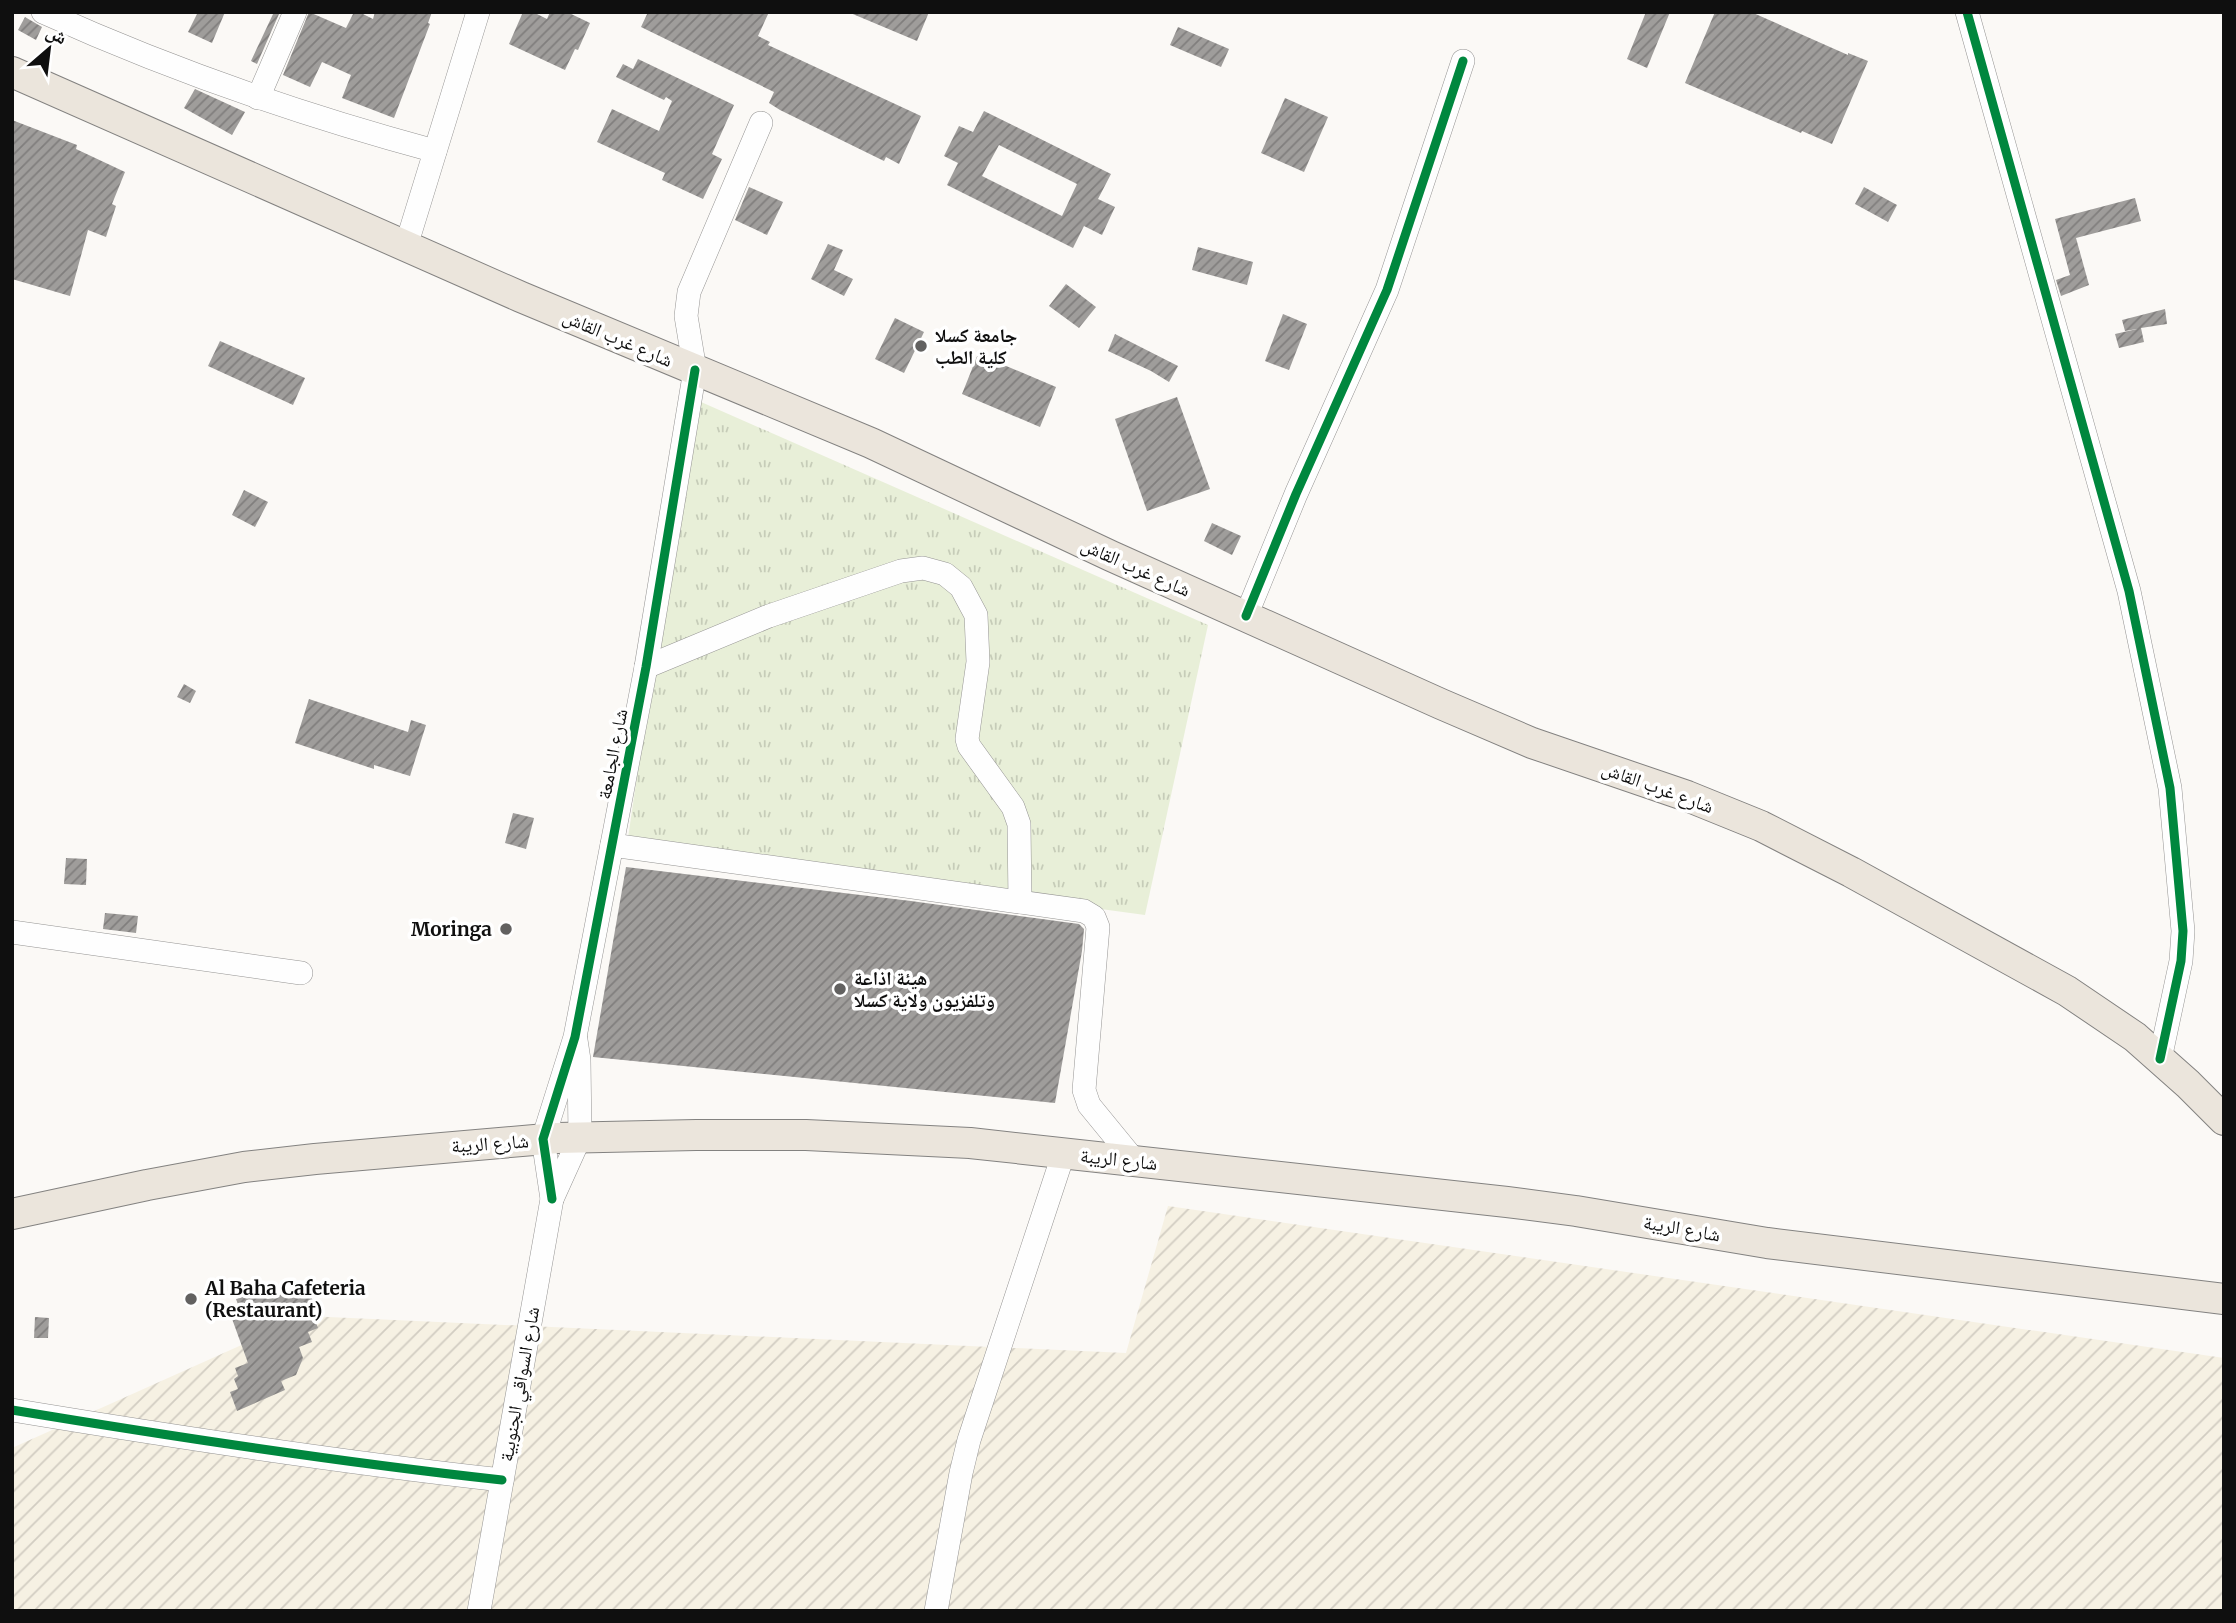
<svg xmlns="http://www.w3.org/2000/svg" width="2236" height="1623" font-family="Merriweather,'Noto Naskh Arabic',serif">
	<defs>
		<pattern id="farmland-furrows" width="10" height="10" patternUnits="userSpaceOnUse" patternTransform="scale(1.75)"><rect width="10" height="10" fill="#f6f1e3"/><path d="M-1 1l2-2M0 10L10 0M9 11l2-2" fill="none" stroke="#d2cdc2"/></pattern>
		<pattern id="grass-tufts" width="24" height="20" patternUnits="userSpaceOnUse" patternTransform="scale(1.75)"><rect width="24" height="20" fill="#e8efd8"/><path d="M3 7l-1-3M5 7V3M7 7l1-3M15 17l-1-3M17 17v-4M19 17l1-3" fill="none" stroke="#c6ccb8"/></pattern>
		<pattern id="building-hatch" width="6" height="6" patternUnits="userSpaceOnUse" patternTransform="scale(1.75)"><rect width="6" height="6" fill="#9f9d9b"/><path d="M-1 1l2-2M0 6l6-6M5 7l2-2" fill="none" stroke="#807e7d"/></pattern>
	</defs>
	<rect width="100%" height="100%" fill="#fbf9f6"/>
	<path fill="url(#farmland-furrows)" d="M 1168,1206 L 2224,1358 L 2224,1611 L 12,1611 L 12,1448 L 306,1316 L 1126,1353 Z"/>
	<path fill="url(#grass-tufts)" d="M 692,398 L 1208,625 L 1145,915 L 627,845 Z"/>
	<g fill="url(#building-hatch)" fill-rule="evenodd">
		<path d="M 198,12 L 225,12 L 212,43 L 188,32 Z"/>
		<path d="M 274,12 L 279,14 L 257,64 L 251,61 Z"/>
		<path d="M 309,12 L 346,28 L 354,12 L 359,12 L 373,19 L 375,12 L 432,12 L 428,23 L 430,24 L 394,118 L 342,98 L 351,75 L 322,62 L 310,87 L 283,75 Z"/>
		<path d="M 523,12 L 533,12 L 547,19 L 550,12 L 567,12 L 590,23 L 578,50 L 575,49 L 565,70 L 509,44 Z"/>
		<path d="M 648,12 L 769,12 L 758,36 L 770,42 L 768,45 L 921,116 L 899,164 L 886,157 L 884,161 L 780,110 L 769,103 L 774,92 L 641,27 Z"/>
		<path d="M 848,12 L 929,12 L 917,41 Z"/>
		<path d="M 1646,12 L 1670,12 L 1647,68 L 1627,59 Z"/>
		<path d="M 1715,12 L 1751,12 L 1848,55 L 1848,53 L 1868,61 L 1832,144 L 1802,131 L 1801,133 L 1685,83 Z"/>
		<path d="M 25,17 L 42,27 L 36,40 L 18,30 Z"/>
		<path d="M 1178,27 L 1229,49 L 1221,67 L 1170,45 Z"/>
		<path d="M 638,59 L 734,105 L 712,154 L 722,159 L 703,199 L 662,180 L 665,173 L 597,142 L 612,109 L 659,131 L 672,101 L 666,97 L 664,100 L 616,77 L 623,64 L 633,69 Z"/>
		<path d="M 195,89 L 245,112 L 232,135 L 184,108 Z"/>
		<path d="M 1285,98 L 1328,117 L 1304,172 L 1261,153 Z"/>
		<path d="M 984,111 L 1111,174 L 1098,199 L 1115,207 L 1102,235 L 1084,226 L 1073,248 L 947,185 L 958,163 L 944,156 L 959,126 L 973,132 ZM 999,145 L 1077,184 L 1062,216 L 982,176 Z"/>
		<path d="M 12,120 L 77,145 L 76,149 L 125,172 L 112,204 L 116,206 L 106,237 L 88,230 L 70,296 L 12,279 Z"/>
		<path d="M 749,187 L 783,202 L 767,235 L 735,220 Z"/>
		<path d="M 1864,187 L 1897,205 L 1888,222 L 1855,204 Z"/>
		<path d="M 2135,198 L 2141,221 L 2076,238 L 2089,285 L 2061,296 L 2056,280 L 2070,275 L 2055,219 Z"/>
		<path d="M 828,244 L 843,250 L 834,270 L 853,279 L 844,296 L 811,279 Z"/>
		<path d="M 1198,247 L 1253,262 L 1247,285 L 1192,270 Z"/>
		<path d="M 1066,284 L 1096,307 L 1079,328 L 1049,306 Z"/>
		<path d="M 2165,309 L 2167,324 L 2141,328 L 2144,342 L 2119,348 L 2115,334 L 2137,329 L 2125,331 L 2122,320 Z"/>
		<path d="M 1283,314 L 1307,324 L 1289,370 L 1265,361 Z"/>
		<path d="M 895,318 L 924,332 L 904,373 L 875,359 Z"/>
		<path d="M 1115,334 L 1178,366 L 1169,382 L 1151,371 L 1108,351 Z"/>
		<path d="M 220,341 L 305,378 L 293,405 L 208,366 Z"/>
		<path d="M 978,354 L 1056,387 L 1040,427 L 962,394 Z"/>
		<path d="M 1177,397 L 1210,489 L 1147,511 L 1115,419 Z"/>
		<path d="M 244,490 L 268,502 L 255,527 L 232,515 Z"/>
		<path d="M 1212,523 L 1241,536 L 1232,555 L 1204,541 Z"/>
		<path d="M 184,684 L 196,691 L 190,703 L 177,697 Z"/>
		<path d="M 309,699 L 408,732 L 411,720 L 426,725 L 410,776 L 374,765 L 374,769 L 295,743 Z"/>
		<path d="M 513,813 L 534,818 L 526,849 L 505,843 Z"/>
		<path d="M 66,858 L 87,859 L 86,885 L 64,884 Z"/>
		<path d="M 626,867 L 911,901 L 1079,924 L 1084,929 L 1082,951 L 1055,1103 L 593,1057 Z"/>
		<path d="M 105,913 L 138,916 L 136,933 L 103,929 Z"/>
		<path d="M 306,1285 L 314,1303 L 310,1305 L 318,1328 L 308,1332 L 312,1342 L 299,1347 L 303,1358 L 296,1375 L 281,1381 L 285,1390 L 237,1411 L 230,1392 L 238,1389 L 234,1379 L 238,1376 L 235,1368 L 248,1363 L 231,1316 L 241,1313 L 236,1299 L 251,1293 L 268,1299 Z"/>
		<path d="M 35,1317 L 49,1318 L 48,1338 L 34,1338 Z"/>
	</g>
	<g fill="none" stroke-linecap="round" stroke-linejoin="round">
		<g stroke="#959493" stroke-width="24">
			<g id="minor">
				<path d="M 43,12 C 169,69 301,115 435,151"/>
				<path d="M 1967,12 L 2129,591 L 2170,788 L 2183,931 L 2181,961 L 2160,1059"/>
				<path d="M 258,98 L 295,12"/>
				<path d="M 406,246 L 478,12"/>
				<path d="M 1246,616 L 1296,494 L 1387,290 L 1463,61"/>
				<path d="M 646,667 L 769,616 L 901,571 L 923,568 L 945,574 L 961,587 L 976,615 L 978,662 L 967,739 L 969,746 L 1013,807 L 1019,824 L 1020,902"/>
				<path d="M 612,845 L 1084,911 L 1094,917 L 1098,927 L 1084,1090 L 1089,1105 L 1134,1160"/>
				<path d="M 12,932 L 301,973"/>
				<path d="M 552,1199 L 543,1139 L 575,1037 L 646,667 L 695,370 L 686,316 L 689,292 L 761,123"/>
				<path d="M 12,1410 C 175,1437 338,1462 502,1480"/>
				<path d="M 479,1611 L 552,1199 L 580,1137 L 579,1060 L 576,1040"/>
				<path d="M 936,1611 L 961,1473 L 969,1440 L 1064,1152"/>
			</g>
		</g>
		<g stroke="#838280" stroke-width="32">
			<g id="major">
				<path d="M 12,72 L 521,297 L 871,443 L 1111,556 L 1441,704 L 1532,743 L 1687,796 L 1761,826 L 1851,872 L 2067,991 L 2135,1037 L 2188,1084 L 2224,1120"/>
				<path d="M 12,1214 L 147,1185 L 244,1167 L 315,1159 L 557,1138 L 696,1135 L 806,1135 L 970,1143 L 1507,1202 L 1576,1211 L 1767,1243 L 2224,1299"/>
			</g>
		</g>
		<use href="#minor" stroke="#fefefe" stroke-width="23"/>
		<use href="#major" stroke="#ebe5dc" stroke-width="30"/>
		<g stroke="#fff" stroke-width="13">
			<g id="cycleway">
				<path d="M 1967,12 L 2129,591 L 2170,788 L 2183,931 L 2181,961 L 2160,1059"/>
				<path d="M 1246,616 L 1296,494 L 1387,290 L 1463,61"/>
				<path d="M 552,1199 L 543,1139 L 575,1037 L 646,667 L 695,370"/>
				<path d="M 12,1410 C 175,1437 338,1462 502,1480"/>
			</g>
		</g>
		<use href="#cycleway" stroke="#00873e" stroke-width="9"/>
	</g>
	<g fill="#626160" stroke="#fff" stroke-width="2.5">
		<circle cx="921" cy="346" r="7"/>
		<circle cx="506" cy="929" r="7"/>
		<circle cx="840" cy="989" r="7"/>
		<circle cx="191" cy="1299" r="7"/>
	</g>
	<g text-anchor="middle" stroke-width="7" stroke-linejoin="round" paint-order="stroke">
		<g font-size="19" font-weight="bold" fill="#0f0f0f" stroke="#fff" text-anchor="start">
			<text x="935" y="342">جامعة كسلا<tspan x="935" dy="22">كلية الطب</tspan></text>
			<text x="492" y="936" text-anchor="end">Moringa</text>
			<text x="854" y="985">هيئة اذاعة<tspan x="854" dy="22">وتلفزيون ولاية كسلا</tspan></text>
			<text x="205" y="1295">Al Baha Cafeteria<tspan x="205" dy="22">(Restaurant)</tspan></text>
		</g>
		<g font-size="19" fill="#0f0f0f" stroke="#fff">
			<text transform="translate(618 338) rotate(23)" y="7">شارع غرب القاش</text>
			<text transform="translate(1136 567) rotate(24)" y="7">شارع غرب القاش</text>
			<text transform="translate(612 754) rotate(-79)" y="7">شارع الجامعة</text>
			<text transform="translate(1658 787) rotate(20)" y="7">شارع غرب القاش</text>
			<text transform="translate(490 1143) rotate(-4)" y="7">شارع الريبة</text>
			<text transform="translate(1119 1159) rotate(6)" y="7">شارع الريبة</text>
			<text transform="translate(1682 1228) rotate(10)" y="7">شارع الريبة</text>
			<text transform="translate(519 1384) rotate(-80)" y="7">شارع السواقي الجنوبية</text>
		</g>
	</g>
	<rect width="2236" height="1623" fill="none" stroke="#0f0f0f" stroke-width="28"/>
	<g transform="translate(49 49) rotate(28)" stroke="#ffffff" stroke-width="5" paint-order="stroke">
	<path d="M0-5L12 26L0 18L-12 26Z" fill="#0f0f0f"/>
	<text y="-10" font-size="19" font-weight="bold" text-anchor="middle" fill="#0f0f0f">ش</text>
	</g>
</svg>
